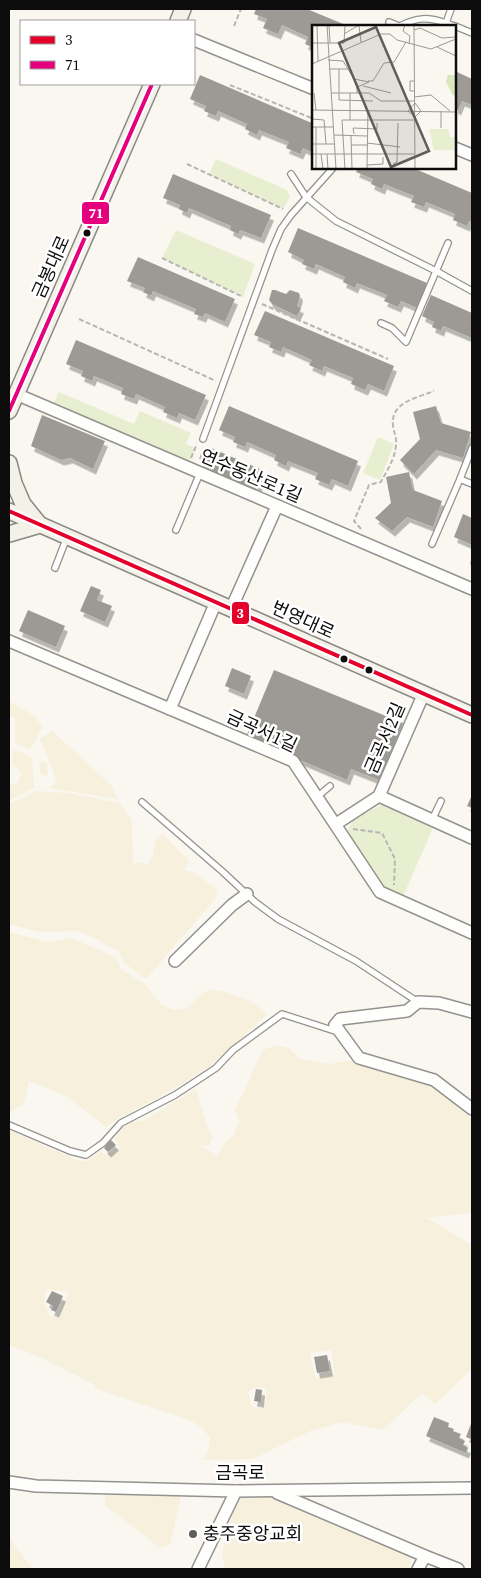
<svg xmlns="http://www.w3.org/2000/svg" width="481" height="1578" font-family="'Source Serif 4','Noto Sans KR',serif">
	<defs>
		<filter id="shadow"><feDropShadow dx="3" dy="5.5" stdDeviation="0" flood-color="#0004"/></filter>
	</defs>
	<rect width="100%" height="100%" fill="#faf7f0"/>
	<g fill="#f7f0dc" fill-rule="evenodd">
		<path d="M 9,701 L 35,716 L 42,727 L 30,750 L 15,743 L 15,718 L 9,716 Z"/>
		<path d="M 52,731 L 113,787 L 117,799 L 49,788 L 57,781 L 40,739 Z"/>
		<path d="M 13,749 L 32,757 L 34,787 L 9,801 L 9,785 L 17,784 L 22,773 L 12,764 Z"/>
		<path d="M 39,760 L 47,763 L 48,777 L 40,773 Z"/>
		<path d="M 37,791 L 67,793 L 120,803 L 132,820 L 133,864 L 137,862 L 148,864 L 153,855 L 155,841 L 163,834 L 189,861 L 184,870 L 192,872 L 217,889 L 216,898 L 146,979 L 123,962 L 119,952 L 93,937 L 78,931 L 39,932 L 9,924 L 9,804 Z"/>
		<path d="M 9,932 L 47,942 L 70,938 L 116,957 L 121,969 L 145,984 L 162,1005 L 173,1010 L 186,1009 L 201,994 L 211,989 L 225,992 L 251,1001 L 267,1014 L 211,1066 L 172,1090 L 116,1120 L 106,1127 L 66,1096 L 29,1081 L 24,1103 L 9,1113 Z"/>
		<path d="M 276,1045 L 289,1048 L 300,1059 L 329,1064 L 353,1060 L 431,1084 L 472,1119 L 472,1213 L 427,1218 L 472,1245 L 472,1369 L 435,1404 L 422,1393 L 384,1429 L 377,1429 L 342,1422 L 310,1431 L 253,1459 L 203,1460 L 209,1448 L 210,1437 L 200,1426 L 184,1418 L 96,1389 L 95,1385 L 42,1358 L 9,1345 L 9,1130 L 76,1160 L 87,1161 L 101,1151 L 107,1156 L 120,1148 L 115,1138 L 123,1127 L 132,1122 L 143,1121 L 196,1089 L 207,1126 L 213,1136 L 209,1145 L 199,1146 L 208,1150 L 217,1157 L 223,1145 L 234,1135 L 239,1121 L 235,1110 L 263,1050 ZM 46,1289 L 69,1292 L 58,1317 L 50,1316 L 44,1302 ZM 331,1350 L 335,1375 L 315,1378 L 310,1353 ZM 254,1388 L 267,1388 L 265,1406 L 260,1409 L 252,1406 L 248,1392 Z"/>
		<path d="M 177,1493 L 181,1496 L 170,1545 L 160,1548 L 105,1505 L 105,1494 Z"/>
		<path d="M 269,1493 L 324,1519 L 380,1542 L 409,1555 L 411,1563 L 408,1569 L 225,1569 L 222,1554 L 237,1499 L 244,1494 Z"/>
		<path d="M 9,1538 L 33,1569 L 9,1569 Z"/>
	</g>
	<g fill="#e8efd0">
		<path d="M 216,159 L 287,190 L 290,197 L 283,209 L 209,174 Z"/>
		<path d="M 176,230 L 255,264 L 243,297 L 162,258 Z"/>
		<path d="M 59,392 L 134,424 L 140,411 L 191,433 L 186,444 L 195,448 L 189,462 L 53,404 Z"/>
		<path d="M 378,437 L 394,444 L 380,480 L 363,473 Z"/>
		<path d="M 381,805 L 433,828 L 401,901 L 380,892 L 344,837 L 353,820 Z"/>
	</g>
	<g fill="#9d9a96" filter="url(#shadow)">
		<path d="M 256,9 L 307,9 L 348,26 L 314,26 L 314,48 L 305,44 L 308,37 L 282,25 L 278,34 L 263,28 L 267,19 L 254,14 Z"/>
		<path d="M 455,71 L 472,79 L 472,105 L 462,101 L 458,110 L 455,108 Z"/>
		<path d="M 200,75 L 314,124 L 314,153 L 303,148 L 300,154 L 286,148 L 289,142 L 259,130 L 257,135 L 245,129 L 247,124 L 218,111 L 216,116 L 204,111 L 206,106 L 190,99 Z"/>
		<path d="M 358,168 L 413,168 L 472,193 L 472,222 L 469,221 L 467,226 L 453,220 L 455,214 L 426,202 L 424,207 L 411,202 L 414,196 L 384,184 L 382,189 L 371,184 L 373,179 L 356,172 Z"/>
		<path d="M 173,174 L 271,215 L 261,238 L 240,230 L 238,234 L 230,230 L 231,226 L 189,208 L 187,213 L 179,209 L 180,205 L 163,198 Z"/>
		<path d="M 298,228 L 427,283 L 417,308 L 401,301 L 398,307 L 384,301 L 387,295 L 357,283 L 355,288 L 343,282 L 345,277 L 316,264 L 314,269 L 302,264 L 304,260 L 288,252 Z"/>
		<path d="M 138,257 L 235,299 L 225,322 L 205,313 L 203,317 L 194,314 L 196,309 L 153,291 L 151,296 L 143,292 L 145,288 L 127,281 Z"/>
		<path d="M 272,290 L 275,290 L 286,294 L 290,290 L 299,293 L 300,296 L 297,306 L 301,308 L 297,316 L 272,304 L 269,300 Z"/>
		<path d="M 431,295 L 472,313 L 472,338 L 443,326 L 441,331 L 432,327 L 434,322 L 422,316 Z"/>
		<path d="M 265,311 L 394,366 L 384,391 L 368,384 L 365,390 L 351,384 L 353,378 L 324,366 L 322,371 L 309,365 L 312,360 L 283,347 L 281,352 L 269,347 L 271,342 L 254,335 Z"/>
		<path d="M 76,340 L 206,395 L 195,420 L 179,413 L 177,418 L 163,412 L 165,407 L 136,394 L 134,399 L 121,394 L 123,388 L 94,376 L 92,381 L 81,376 L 83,371 L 66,364 Z"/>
		<path d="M 229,406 L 358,461 L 348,486 L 332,479 L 329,485 L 315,479 L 318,473 L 288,461 L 286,466 L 274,460 L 276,455 L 247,442 L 245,447 L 233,442 L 235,437 L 219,430 Z"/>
		<path d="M 436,406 L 441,423 L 471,432 L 463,458 L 436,450 L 414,474 L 400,460 L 420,439 L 413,412 Z"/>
		<path d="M 42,415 L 105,441 L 93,469 L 70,458 L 61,460 L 31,446 Z"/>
		<path d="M 211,448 L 265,471 L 257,490 L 203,467 Z"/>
		<path d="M 409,472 L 413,490 L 442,501 L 433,527 L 407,517 L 392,531 L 375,518 L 391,503 L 386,477 Z"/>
		<path d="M 463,514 L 472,518 L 472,545 L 454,537 Z"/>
		<path d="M 91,586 L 101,590 L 97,600 L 112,606 L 105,622 L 80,611 Z"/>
		<path d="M 28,610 L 65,626 L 56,647 L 19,631 Z"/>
		<path d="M 232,668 L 251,676 L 244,694 L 225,686 Z"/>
		<path d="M 274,670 L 403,723 L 379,780 L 351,769 L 347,780 L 246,737 Z"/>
		<path d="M 472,795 L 472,808 L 467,806 Z"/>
		<path d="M 111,1140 L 116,1145 L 108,1152 L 104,1148 Z"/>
		<path d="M 52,1291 L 63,1296 L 56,1312 L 51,1310 L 53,1306 L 46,1302 Z"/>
		<path d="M 327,1355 L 330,1371 L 317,1373 L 314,1357 Z"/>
		<path d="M 256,1389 L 262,1390 L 261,1402 L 254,1401 Z"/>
		<path d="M 434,1417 L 449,1423 L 448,1427 L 454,1429 L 453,1431 L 461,1434 L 459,1438 L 465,1441 L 463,1445 L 468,1448 L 466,1453 L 426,1436 Z"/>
		<path d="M 472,1421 L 472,1435 L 471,1439 L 466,1437 Z"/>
	</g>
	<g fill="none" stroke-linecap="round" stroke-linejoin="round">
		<g stroke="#93928f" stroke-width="8">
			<g id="lane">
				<path d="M 451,9 L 446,23 L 454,26"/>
				<path d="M 389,22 L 399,26"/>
				<path d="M 400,26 C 417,17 428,17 446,23"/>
				<path d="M 455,26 L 472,33"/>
				<path d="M 291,174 L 306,197 L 336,221 L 436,271 L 472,291"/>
				<path d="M 381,323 L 392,328 L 406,342 L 448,243"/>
				<path d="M 203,439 L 272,250 L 281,229 L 291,215 L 333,168"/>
				<path d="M 460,479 L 472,448"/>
				<path d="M 176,530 L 200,473"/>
				<path d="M 432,544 L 460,479 L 472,484"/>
				<path d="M 55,568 L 67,537"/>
				<path d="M 317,797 L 330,786"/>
				<path d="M 142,802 L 223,872 L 255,902 L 278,919 L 356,961 L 418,1002"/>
				<path d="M 432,820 L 441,801"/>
				<path d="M 9,1125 L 70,1151 L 86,1155 L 103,1143 L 121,1123 L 175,1095 L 216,1068 L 233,1050 L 282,1014 L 338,1032"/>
			</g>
		</g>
		<g stroke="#93928f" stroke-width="14">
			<g id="street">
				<path d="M 194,40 L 314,89"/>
				<path d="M 455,148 L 472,155"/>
				<path d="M 16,394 L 472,589"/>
				<path d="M 231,609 L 277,506"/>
				<path d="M 9,641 L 293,761 L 380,892 L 472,933"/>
				<path d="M 170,709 L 216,602"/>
				<path d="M 379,796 L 472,838"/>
				<path d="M 336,824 L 379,796 L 424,693"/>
				<path d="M 175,961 L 232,905 L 247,894"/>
				<path d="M 472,1012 L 439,1003 L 418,1002 L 407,1011 L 340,1019 L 335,1025 L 359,1058 L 434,1080 L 472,1109"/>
				<path d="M 9,1482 L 36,1486 L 236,1491 L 472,1488"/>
				<path d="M 277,1493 L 425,1556"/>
				<path d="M 198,1569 L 236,1491"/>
				<path d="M 418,1569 L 425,1556 L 458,1569"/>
			</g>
		</g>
		<g stroke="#8a8885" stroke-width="18">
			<g id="secondary">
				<path d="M 178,21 L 183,9"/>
				<path d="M 9,411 L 152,84"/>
				<path d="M 9,463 L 14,483 L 23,504 L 40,525 L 9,534"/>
				<path d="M 9,511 L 472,715"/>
			</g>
		</g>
		<g stroke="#b7b6b5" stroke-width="2" stroke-dasharray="5 2.5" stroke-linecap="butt">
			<path d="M 234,26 L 241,9"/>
			<path d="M 230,85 L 314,119"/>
			<path d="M 187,164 L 283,209"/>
			<path d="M 162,258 L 243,297"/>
			<path d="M 262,304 L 388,359"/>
			<path d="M 79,319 L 216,381"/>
			<path d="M 191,458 L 197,444"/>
			<path d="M 200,459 L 204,448"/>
			<path d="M 361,529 L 354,521 L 369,485 L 381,482 C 387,470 395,459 396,445 C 397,438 394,433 393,426 C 390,402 417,398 434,391"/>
			<path d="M 471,561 L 472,568"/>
			<path d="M 353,829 L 382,833 L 395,859 L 394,885"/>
		</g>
		<use href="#lane" stroke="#fefefd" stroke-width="5.5"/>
		<use href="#street" stroke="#fefefd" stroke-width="11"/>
		<use href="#secondary" stroke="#f4f1e8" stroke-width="15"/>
		<g stroke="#fff" stroke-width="8">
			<path id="bus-1" d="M 9,511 L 472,715"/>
		</g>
		<g stroke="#fff" stroke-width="8">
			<path id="bus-2" d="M 9,411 L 152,84"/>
		</g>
		<use href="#bus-1" stroke="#e4002b" stroke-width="4"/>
		<use href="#bus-2" stroke="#e5007d" stroke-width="4"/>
	</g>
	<g fill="#0c0c0c" stroke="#fff" stroke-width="2">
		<circle cx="87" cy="233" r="4.5"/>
		<circle cx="344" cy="659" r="4.5"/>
		<circle cx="369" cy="670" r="4.5"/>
	</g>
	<circle fill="#5f5e5c" stroke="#fff" stroke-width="2" cx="193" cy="1534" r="5"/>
	<g text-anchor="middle" stroke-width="5" stroke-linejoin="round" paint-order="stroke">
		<g font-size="18" fill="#0c0c0c" stroke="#fff">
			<text transform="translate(51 267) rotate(-66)" y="6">금봉대로</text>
			<text transform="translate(251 476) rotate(23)" y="6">연수동산로1길</text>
			<text transform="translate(303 620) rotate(24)" y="6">번영대로</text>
			<text transform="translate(262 731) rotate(25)" y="6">금곡서1길</text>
			<text transform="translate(385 738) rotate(-67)" y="6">금곡서2길</text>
			<text x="240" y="1479">금곡로</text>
		</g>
		<g font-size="18" fill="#0c0c0c" stroke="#fff" text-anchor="start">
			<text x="203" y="1540">충주중앙교회</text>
		</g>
	</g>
	<g transform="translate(312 25)">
		<rect width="144" height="144" fill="#faf7f0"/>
		<path d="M 117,104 L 136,104 L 138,112 L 144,112 L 144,125 L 122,125 Z" fill="#e8efd0"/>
		<path d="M 136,50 L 144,50 L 144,67 L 141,71 L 134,57 Z" fill="#dae7bd"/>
		<path fill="none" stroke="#9b9995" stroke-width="1" d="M 5,0 L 6,36M 15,0 L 24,144M 17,0 L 18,18M 93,0 L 91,6 L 98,11 L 97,19M 102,0 L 103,144M 47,1 L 49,17M 102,5 L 108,3 L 130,13 L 144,12M 32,9 L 47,0M 0,18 L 32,18 L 33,0M 125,22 L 144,31M 16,35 L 31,36 L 45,59 L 45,68M 0,39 L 69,9 L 78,9 L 85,15 L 119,24 L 144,14M 17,44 L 36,44M 27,44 L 27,75 L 61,76M 42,54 L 57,57 L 45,62M 56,56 L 61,56 L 72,38 L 82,37 L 94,17M 102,56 L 98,56 L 98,66 L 102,66M 51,61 L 79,68M 2,68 L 4,85M 19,68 L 57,68 L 69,76 L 103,76M 102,72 L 119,70 L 138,86M 103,78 L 109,86 L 103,92 L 96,86 ZM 0,85 L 144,87M 0,94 L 12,95 L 14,119M 38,95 L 38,68M 0,102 L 21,102M 129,103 L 129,86M 42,109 L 41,103 L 65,104 L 65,98M 22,110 L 55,111M 39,111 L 40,144M 55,118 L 88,122M 0,119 L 22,119M 39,120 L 55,120M 0,129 L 102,129M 9,129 L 11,144M 15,129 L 16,144M 81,139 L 85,137 L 86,98M 55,140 L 71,139 L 71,132M 4,144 L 4,102M 33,144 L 30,95 L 103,95M 55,144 L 56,85"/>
		<path fill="#5f5e5c" fill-opacity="0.15" stroke="#5f5e5c" stroke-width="2.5" d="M 64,2 L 117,126 L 79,142 L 27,18 Z"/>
		<rect width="144" height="144" fill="none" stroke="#0c0c0c" stroke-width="2.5"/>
	</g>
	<g stroke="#fff" stroke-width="2">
		<rect x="81" y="201" width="29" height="24" rx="5" fill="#e5007d"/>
		<rect x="231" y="601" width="19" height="24" rx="5" fill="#e4002b"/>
	</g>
	<g font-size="14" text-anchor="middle" font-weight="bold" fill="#fff">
		<text x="96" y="218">71</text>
		<text x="240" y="618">3</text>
	</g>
	<rect width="481" height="1578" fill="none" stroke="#0c0c0c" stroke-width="20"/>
	<rect x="20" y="20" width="175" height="65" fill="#ffffff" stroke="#9e9e9e"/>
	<rect x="30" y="36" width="25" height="8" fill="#e4002b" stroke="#9e9e9e"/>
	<text x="65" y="45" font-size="15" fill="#0c0c0c">3</text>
	<rect x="30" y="61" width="25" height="8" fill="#e5007d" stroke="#9e9e9e"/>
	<text x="65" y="70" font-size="15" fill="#0c0c0c">71</text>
</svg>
